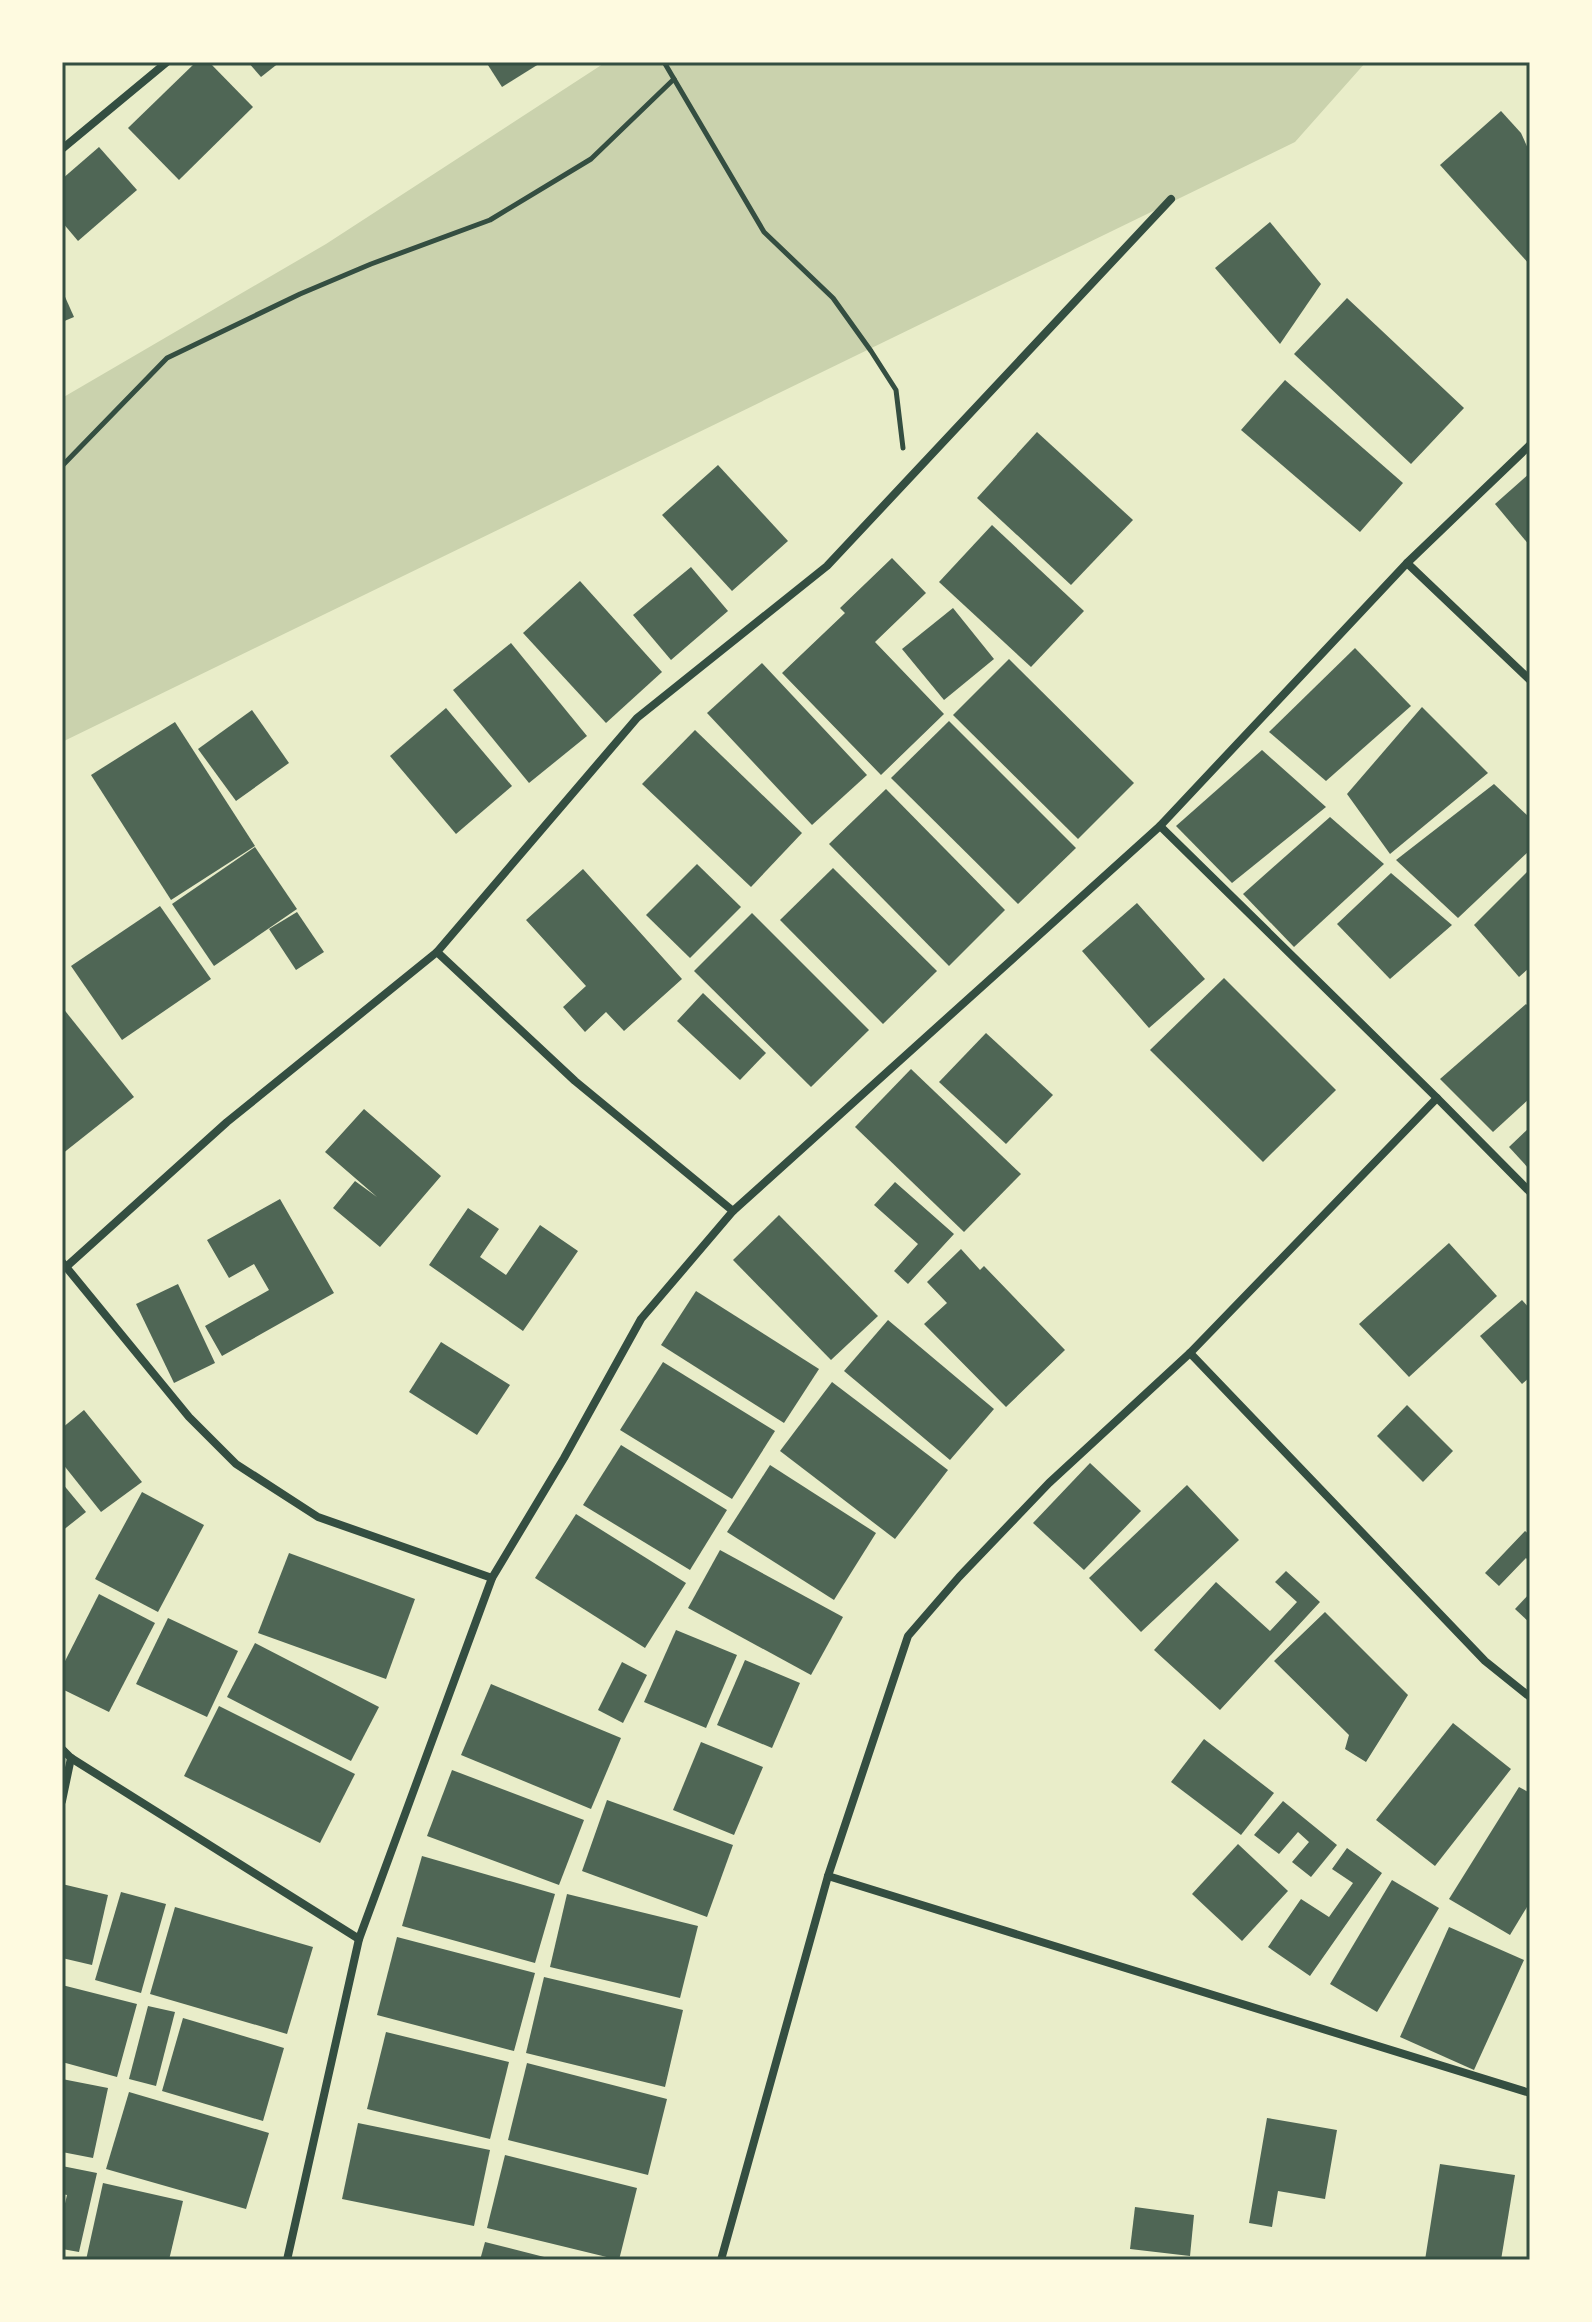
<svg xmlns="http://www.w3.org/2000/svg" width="1592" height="2322" font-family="'DM Sans',sans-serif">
	<rect width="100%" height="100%" fill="#e9edc9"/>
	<path fill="#cad2ad" d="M 606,62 L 1366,62 L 1295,142 L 62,742 L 62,398 L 326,244 Z"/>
	<g fill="#4f6655">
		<path d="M 196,62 L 209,62 L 253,107 L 179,180 L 128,128 Z"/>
		<path d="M 248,62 L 280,62 L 261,77 Z"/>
		<path d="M 486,62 L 542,62 L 502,87 Z"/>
		<path d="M 1501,111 L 1521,133 L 1530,153 L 1530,265 L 1440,165 Z"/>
		<path d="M 99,147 L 137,190 L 78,241 L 62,222 L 62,179 Z"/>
		<path d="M 1270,222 L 1321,284 L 1280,344 L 1215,268 Z"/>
		<path d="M 62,290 L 74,317 L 62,322 Z"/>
		<path d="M 1347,298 L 1464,408 L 1411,464 L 1294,354 Z"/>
		<path d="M 1285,380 L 1403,483 L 1360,532 L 1241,430 Z"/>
		<path d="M 1037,432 L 1133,520 L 1071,585 L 977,498 Z"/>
		<path d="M 718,465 L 788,541 L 732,591 L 662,515 Z"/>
		<path d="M 1530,473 L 1530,546 L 1495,504 Z"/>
		<path d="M 992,525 L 1084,611 L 1031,667 L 939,582 Z"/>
		<path d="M 892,558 L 926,593 L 875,642 L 944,714 L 881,775 L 782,673 L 845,613 L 840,608 Z"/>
		<path d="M 691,567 L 728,611 L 671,660 L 633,615 Z"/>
		<path d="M 580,581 L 662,672 L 606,723 L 523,633 Z"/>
		<path d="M 953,608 L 994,659 L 944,700 L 902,649 Z"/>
		<path d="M 511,643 L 587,736 L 529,783 L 453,690 Z"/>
		<path d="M 1355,648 L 1411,706 L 1326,781 L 1269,732 Z"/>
		<path d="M 1009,659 L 1134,783 L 1078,839 L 953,715 Z"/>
		<path d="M 762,663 L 867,775 L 812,825 L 707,713 Z"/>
		<path d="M 1422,707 L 1488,773 L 1390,854 L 1347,794 Z"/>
		<path d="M 446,708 L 512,786 L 456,834 L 390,756 Z"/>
		<path d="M 252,710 L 289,763 L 236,801 L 198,749 Z"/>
		<path d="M 949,721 L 1076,848 L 1018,904 L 891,778 Z"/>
		<path d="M 175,722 L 255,846 L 171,900 L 91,775 Z"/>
		<path d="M 695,730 L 802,833 L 751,887 L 642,784 Z"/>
		<path d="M 1262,750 L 1326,807 L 1232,883 L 1176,826 Z"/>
		<path d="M 1494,784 L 1530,818 L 1530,850 L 1458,918 L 1396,860 Z"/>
		<path d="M 886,789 L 1005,910 L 949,966 L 829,844 Z"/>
		<path d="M 1330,817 L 1384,864 L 1294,947 L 1243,894 Z"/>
		<path d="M 255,847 L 297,909 L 214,966 L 172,904 Z"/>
		<path d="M 697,864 L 741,907 L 690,958 L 646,915 Z"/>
		<path d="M 833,868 L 937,971 L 883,1024 L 780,920 Z"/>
		<path d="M 583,869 L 682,979 L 624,1031 L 606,1012 L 585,1032 L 563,1007 L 586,986 L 526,920 Z"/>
		<path d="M 1530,869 L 1530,967 L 1519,977 L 1474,925 Z"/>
		<path d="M 1391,873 L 1452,925 L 1390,979 L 1337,924 Z"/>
		<path d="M 1137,903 L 1205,979 L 1149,1028 L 1082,951 Z"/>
		<path d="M 160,906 L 211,979 L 122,1040 L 71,966 Z"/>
		<path d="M 297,912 L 324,952 L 296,970 L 269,929 Z"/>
		<path d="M 752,913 L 869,1030 L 811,1087 L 694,971 Z"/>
		<path d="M 1224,978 L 1336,1090 L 1263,1162 L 1150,1050 Z"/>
		<path d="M 703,993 L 766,1053 L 740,1080 L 677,1021 Z"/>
		<path d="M 1526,1004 L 1530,1008 L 1530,1098 L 1493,1132 L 1440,1079 Z"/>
		<path d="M 62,1007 L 134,1097 L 62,1154 Z"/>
		<path d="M 986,1033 L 1053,1095 L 1006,1144 L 939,1082 Z"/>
		<path d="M 911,1069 L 1021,1174 L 964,1232 L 855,1127 Z"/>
		<path d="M 364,1109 L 441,1176 L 380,1247 L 333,1208 L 355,1181 L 377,1197 L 325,1152 Z"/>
		<path d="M 1530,1127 L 1530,1170 L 1509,1147 Z"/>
		<path d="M 895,1182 L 954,1234 L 908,1284 L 894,1271 L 918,1244 L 874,1205 Z"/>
		<path d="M 280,1199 L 334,1293 L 222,1356 L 205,1326 L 269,1290 L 254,1264 L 229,1278 L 207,1240 Z"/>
		<path d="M 468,1208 L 499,1229 L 480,1257 L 506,1275 L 540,1225 L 578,1251 L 523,1331 L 429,1265 Z"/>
		<path d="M 779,1215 L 878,1316 L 831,1360 L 733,1260 Z"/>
		<path d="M 1449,1243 L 1497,1296 L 1409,1377 L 1359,1324 Z"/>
		<path d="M 961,1249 L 980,1270 L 984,1266 L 1065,1350 L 1006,1407 L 924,1324 L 947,1303 L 927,1282 Z"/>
		<path d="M 178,1284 L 215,1363 L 174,1383 L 136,1304 Z"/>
		<path d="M 696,1291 L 819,1369 L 784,1423 L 661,1345 Z"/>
		<path d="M 1522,1300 L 1530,1309 L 1530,1377 L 1522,1384 L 1480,1336 Z"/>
		<path d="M 888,1320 L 994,1409 L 950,1460 L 844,1371 Z"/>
		<path d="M 441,1342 L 510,1385 L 477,1435 L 409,1392 Z"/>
		<path d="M 663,1362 L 775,1431 L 732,1499 L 620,1430 Z"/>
		<path d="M 832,1382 L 948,1470 L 895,1539 L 780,1451 Z"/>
		<path d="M 1407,1405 L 1453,1451 L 1423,1482 L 1377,1436 Z"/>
		<path d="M 84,1410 L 142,1482 L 101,1512 L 62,1463 L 62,1428 Z"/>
		<path d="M 621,1445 L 727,1510 L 690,1570 L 583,1505 Z"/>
		<path d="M 1090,1463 L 1141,1511 L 1084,1570 L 1033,1523 Z"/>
		<path d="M 770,1465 L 876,1533 L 834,1600 L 727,1532 Z"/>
		<path d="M 62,1483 L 86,1512 L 62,1531 Z"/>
		<path d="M 1187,1485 L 1239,1540 L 1141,1632 L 1089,1578 Z"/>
		<path d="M 142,1492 L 204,1525 L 158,1612 L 95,1579 Z"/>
		<path d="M 576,1514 L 686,1583 L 645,1648 L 535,1578 Z"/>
		<path d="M 1525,1531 L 1530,1535 L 1530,1562 L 1526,1558 L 1499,1586 L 1485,1573 Z"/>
		<path d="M 720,1550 L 843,1617 L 811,1675 L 688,1608 Z"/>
		<path d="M 289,1553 L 415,1599 L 386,1679 L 258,1633 Z"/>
		<path d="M 1286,1571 L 1320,1602 L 1220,1710 L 1154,1650 L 1216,1582 L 1270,1631 L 1297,1602 L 1275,1582 Z"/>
		<path d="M 1530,1593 L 1530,1623 L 1515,1609 Z"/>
		<path d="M 99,1594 L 155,1623 L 109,1712 L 62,1689 L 62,1667 Z"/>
		<path d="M 1325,1612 L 1408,1695 L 1366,1762 L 1345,1749 L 1349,1735 L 1274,1661 Z"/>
		<path d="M 168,1618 L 238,1651 L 207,1717 L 136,1684 Z"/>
		<path d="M 676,1630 L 737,1655 L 706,1728 L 644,1702 Z"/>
		<path d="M 255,1643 L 379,1707 L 351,1761 L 227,1697 Z"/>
		<path d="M 745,1660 L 800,1683 L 772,1748 L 717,1725 Z"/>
		<path d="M 622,1662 L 647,1675 L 623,1723 L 598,1710 Z"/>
		<path d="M 491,1684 L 621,1738 L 591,1809 L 461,1755 Z"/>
		<path d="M 219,1706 L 355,1774 L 320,1843 L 184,1776 Z"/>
		<path d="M 1453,1723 L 1511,1769 L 1435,1866 L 1376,1820 Z"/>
		<path d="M 1204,1739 L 1274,1793 L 1241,1835 L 1171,1782 Z"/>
		<path d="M 701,1742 L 763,1767 L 734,1835 L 673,1810 Z"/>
		<path d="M 452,1770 L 584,1820 L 559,1885 L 427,1836 Z"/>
		<path d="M 1519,1787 L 1530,1793 L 1530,1902 L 1510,1935 L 1449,1899 Z"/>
		<path d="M 607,1800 L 733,1845 L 707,1917 L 582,1871 Z"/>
		<path d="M 1283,1801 L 1337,1845 L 1311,1877 L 1292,1862 L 1309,1842 L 1298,1832 L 1279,1854 L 1254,1835 Z"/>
		<path d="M 1238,1844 L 1288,1891 L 1242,1941 L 1192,1894 Z"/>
		<path d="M 1347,1848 L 1382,1873 L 1310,1976 L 1268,1947 L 1301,1899 L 1329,1917 L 1353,1883 L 1332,1869 Z"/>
		<path d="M 422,1856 L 555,1894 L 535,1963 L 402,1926 Z"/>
		<path d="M 1392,1880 L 1439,1908 L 1377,2012 L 1330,1984 Z"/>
		<path d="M 62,1884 L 108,1895 L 92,1965 L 62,1958 Z"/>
		<path d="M 121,1892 L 166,1904 L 141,1993 L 95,1980 Z"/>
		<path d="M 567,1894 L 698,1926 L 680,1998 L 550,1967 Z"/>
		<path d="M 175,1907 L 313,1947 L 287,2034 L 150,1994 Z"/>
		<path d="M 1449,1927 L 1524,1960 L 1474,2070 L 1400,2037 Z"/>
		<path d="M 397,1937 L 535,1973 L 514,2051 L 377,2015 Z"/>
		<path d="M 544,1977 L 683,2010 L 665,2087 L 526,2053 Z"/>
		<path d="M 62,1985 L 137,2004 L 117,2077 L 62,2062 L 62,2015 L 64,2008 L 62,2007 Z"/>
		<path d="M 148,2006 L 175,2012 L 156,2086 L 129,2079 Z"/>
		<path d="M 183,2018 L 284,2048 L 263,2121 L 162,2091 Z"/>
		<path d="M 386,2032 L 509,2062 L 490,2139 L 367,2109 Z"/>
		<path d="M 527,2063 L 667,2099 L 648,2175 L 508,2140 Z"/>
		<path d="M 62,2079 L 108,2088 L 93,2158 L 62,2152 Z"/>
		<path d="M 129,2092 L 269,2133 L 246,2209 L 106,2169 Z"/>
		<path d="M 1267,2118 L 1337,2130 L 1325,2199 L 1278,2191 L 1272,2227 L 1249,2223 Z"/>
		<path d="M 358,2123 L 490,2150 L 474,2226 L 342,2199 Z"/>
		<path d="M 505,2155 L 637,2188 L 619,2260 L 487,2228 Z"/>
		<path d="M 1440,2164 L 1515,2175 L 1501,2260 L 1425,2260 Z"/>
		<path d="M 62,2166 L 97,2173 L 79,2252 L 62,2249 L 62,2216 L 67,2195 L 62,2194 Z"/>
		<path d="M 103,2183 L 183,2201 L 169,2260 L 86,2260 Z"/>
		<path d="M 1135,2207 L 1194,2215 L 1190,2256 L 1130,2249 Z"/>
		<path d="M 485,2242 L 552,2259 L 551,2260 L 480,2260 Z"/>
	</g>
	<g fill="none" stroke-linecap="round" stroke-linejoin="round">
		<g stroke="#344e41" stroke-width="5">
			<path d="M 664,62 L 764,232 L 833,298 L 871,351 L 896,390 L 903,448"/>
			<path d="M 62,466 L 167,358 L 300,294 L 371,264 L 490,220 L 591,159 L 674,79"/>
		</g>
		<g stroke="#344e41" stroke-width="8">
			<path d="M 62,149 L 167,62"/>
			<path d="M 1407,563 L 1530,680"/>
			<path d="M 1160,826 L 1437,1098 L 1530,1192"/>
			<path d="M 437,952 L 575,1081 L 733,1211"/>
			<path d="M 62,1262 L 189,1417 L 236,1464 L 318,1517 L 492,1578"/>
			<path d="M 66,1267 L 227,1122 L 437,952 L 637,718 L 827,566 L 1171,199"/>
			<path d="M 1190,1353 L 1485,1661 L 1530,1697"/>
			<path d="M 62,1749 L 71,1758 L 359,1939"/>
			<path d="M 62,1801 L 71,1758"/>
			<path d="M 828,1876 L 1530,2093"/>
			<path d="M 287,2260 L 359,1939 L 492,1578 L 564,1458 L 641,1319 L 733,1211 L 1160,826 L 1407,563 L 1530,445"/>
			<path d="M 721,2260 L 828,1876 L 908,1636 L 959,1577 L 1049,1483 L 1190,1353 L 1437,1098"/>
		</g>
	</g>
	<rect width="1592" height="2322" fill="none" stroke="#fefae0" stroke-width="128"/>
	<rect x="64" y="64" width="1464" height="2194" fill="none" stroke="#344e41" stroke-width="3"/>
</svg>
